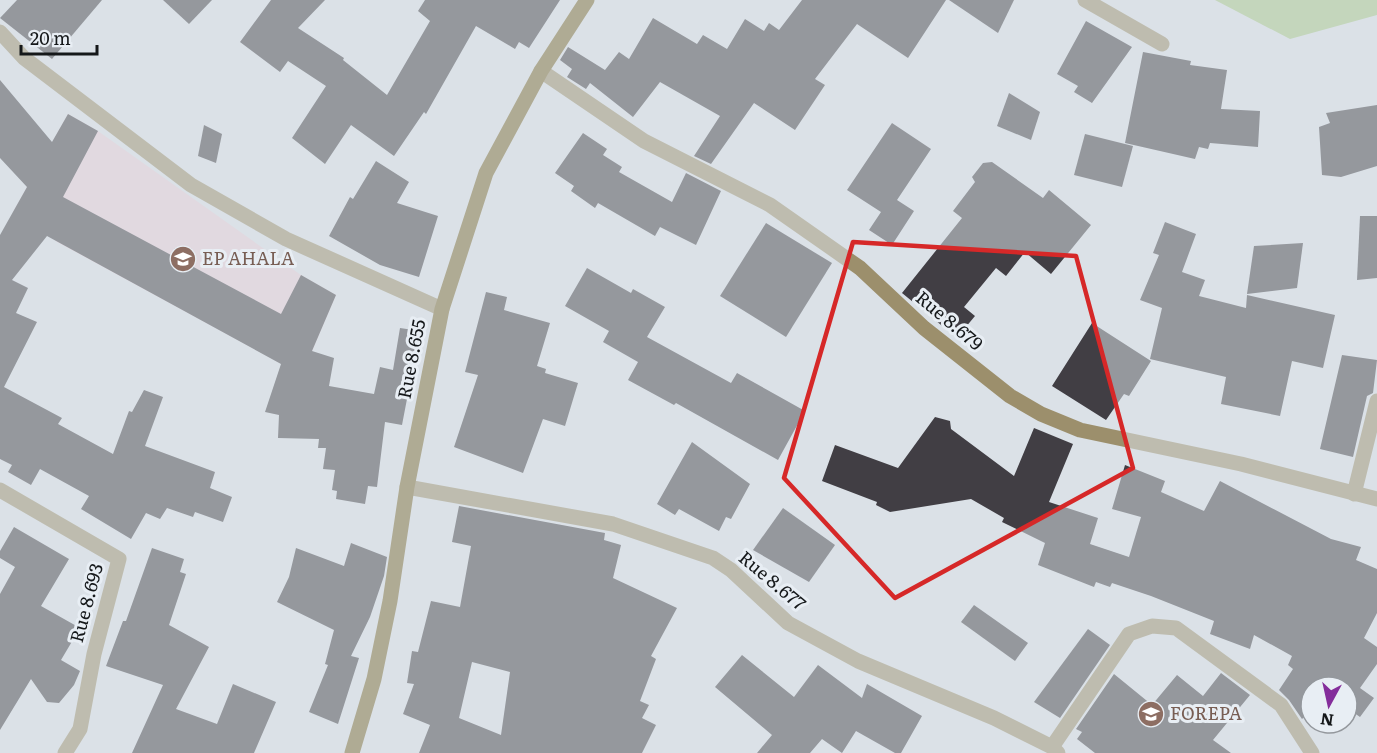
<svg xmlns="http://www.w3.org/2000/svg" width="1377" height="753" font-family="Literata,serif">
	<rect width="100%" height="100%" fill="#dbe1e7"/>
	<path fill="#e8cfd8" d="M 68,114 L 98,131 L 301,275 L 336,295 L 302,375 L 57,242 L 45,231 L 13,212 Z"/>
	<path fill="#a9c787" d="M 1215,0 L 1377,0 L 1377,15 L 1290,39 Z"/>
	<g fill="#413e44" fill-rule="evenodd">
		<path d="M 17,0 L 102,0 L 52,59 L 0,18 Z"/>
		<path d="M 163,0 L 212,0 L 189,24 Z"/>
		<path d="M 271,0 L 325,0 L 298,28 L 344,58 L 343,60 L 387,95 L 430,21 L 418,11 L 425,0 L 560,0 L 529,48 L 519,42 L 515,49 L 476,26 L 426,114 L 424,112 L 394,156 L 351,125 L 325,164 L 292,138 L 326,86 L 288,61 L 280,72 L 240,42 Z"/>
		<path d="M 802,0 L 946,0 L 908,58 L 857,24 L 815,79 L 825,85 L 795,130 L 754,103 L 711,164 L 694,156 L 720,116 L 660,82 L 633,117 L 590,83 L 586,89 L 567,77 L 572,69 L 560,60 L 568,47 L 605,70 L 619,52 L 629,59 L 653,18 L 697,44 L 703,35 L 727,49 L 745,19 L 764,31 L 769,23 L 779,30 Z"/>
		<path d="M 949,0 L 1014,0 L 998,33 Z"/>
		<path d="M 1086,21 L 1132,47 L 1092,103 L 1074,92 L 1078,86 L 1057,74 Z"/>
		<path d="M 1143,52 L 1191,61 L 1190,65 L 1227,70 L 1221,109 L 1260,111 L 1258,147 L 1210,143 L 1208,149 L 1199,147 L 1195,159 L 1125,143 Z"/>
		<path d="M 0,80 L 52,142 L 68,114 L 98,131 L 63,197 L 281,314 L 301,275 L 336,295 L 312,351 L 334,358 L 329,386 L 374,394 L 380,367 L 393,370 L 400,328 L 420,331 L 402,425 L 385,422 L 377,487 L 368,486 L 365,504 L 336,499 L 337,491 L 332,490 L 335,470 L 323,469 L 326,448 L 318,448 L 319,439 L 278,438 L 279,415 L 265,412 L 281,364 L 47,236 L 12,280 L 28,288 L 16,313 L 37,322 L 4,387 L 62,418 L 58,424 L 113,454 L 129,411 L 132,412 L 144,390 L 163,397 L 145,446 L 215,472 L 210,488 L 232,497 L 223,522 L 195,512 L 193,517 L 167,508 L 160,519 L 146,513 L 131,539 L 81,509 L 89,496 L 40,469 L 31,485 L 8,472 L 12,465 L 0,459 L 0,235 L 27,187 L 0,158 Z"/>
		<path d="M 1009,93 L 1040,112 L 1031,140 L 997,126 Z"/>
		<path d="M 1377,105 L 1377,166 L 1341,177 L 1322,175 L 1319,127 L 1330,123 L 1326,113 Z"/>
		<path d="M 892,123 L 931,149 L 897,200 L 914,211 L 892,245 L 869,230 L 881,212 L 847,190 Z"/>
		<path d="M 204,125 L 222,134 L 216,163 L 198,156 Z"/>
		<path d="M 583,133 L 607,149 L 603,155 L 622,167 L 619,172 L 672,202 L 686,173 L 721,191 L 696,245 L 660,227 L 655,236 L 598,203 L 595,208 L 571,191 L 574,186 L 555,173 Z"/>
		<path d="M 1085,134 L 1133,146 L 1122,187 L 1074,175 Z"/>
		<path d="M 376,161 L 409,182 L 397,203 L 438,216 L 419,277 L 380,265 L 329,236 L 350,197 L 353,199 Z"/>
		<path d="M 992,162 L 1043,198 L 1049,190 L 1091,225 L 1051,274 L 1025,252 L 1006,276 L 996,268 L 964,307 L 975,316 L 960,334 L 949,325 L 946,329 L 902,293 L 962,218 L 953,211 L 975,182 L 972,177 L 983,163 Z"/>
		<path d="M 1360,216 L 1377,216 L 1377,278 L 1357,280 Z"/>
		<path d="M 1165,222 L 1196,234 L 1182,272 L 1205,280 L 1199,296 L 1246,308 L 1247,295 L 1335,315 L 1323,368 L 1292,361 L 1280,416 L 1221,404 L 1226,377 L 1150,359 L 1162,308 L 1140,300 L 1159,255 L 1153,253 Z"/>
		<path d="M 766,223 L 832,263 L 786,337 L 720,296 Z"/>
		<path d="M 1303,243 L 1297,288 L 1247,294 L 1254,246 Z"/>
		<path d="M 587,268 L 631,293 L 633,289 L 665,307 L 647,337 L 731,383 L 737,373 L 805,411 L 778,460 L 676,403 L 674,405 L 628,380 L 638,362 L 603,342 L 609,331 L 565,306 Z"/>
		<path d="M 486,292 L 507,297 L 504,310 L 550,323 L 537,366 L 546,369 L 545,373 L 578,383 L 565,426 L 543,419 L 523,473 L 454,447 L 478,375 L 465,372 Z"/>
		<path d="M 1092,323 L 1151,361 L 1129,396 L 1124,394 L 1106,420 L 1052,386 Z"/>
		<path d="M 1342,355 L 1377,360 L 1373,393 L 1367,396 L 1353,457 L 1320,449 Z"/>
		<path d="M 935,417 L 950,421 L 951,429 L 1014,476 L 1034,428 L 1073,444 L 1049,502 L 1098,518 L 1090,544 L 1129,557 L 1141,517 L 1112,509 L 1125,465 L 1165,481 L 1161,492 L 1204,511 L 1220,481 L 1331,539 L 1361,547 L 1356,560 L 1377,569 L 1377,613 L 1364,638 L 1377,647 L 1377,664 L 1360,688 L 1374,698 L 1360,717 L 1347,708 L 1347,687 L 1311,687 L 1311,710 L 1302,719 L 1289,700 L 1279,690 L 1293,669 L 1288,665 L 1292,656 L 1254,635 L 1250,649 L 1210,634 L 1214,621 L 1151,596 L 1112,583 L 1110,587 L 1096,582 L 1094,587 L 1038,565 L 1045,543 L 1002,522 L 1004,518 L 971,499 L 890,512 L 876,505 L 877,502 L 822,481 L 835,445 L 898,468 Z"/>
		<path d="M 692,442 L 750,484 L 731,519 L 726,517 L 719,531 L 679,509 L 675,515 L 657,504 Z"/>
		<path d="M 459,506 L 605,533 L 604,540 L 621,545 L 613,578 L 677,608 L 651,656 L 656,659 L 640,701 L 649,705 L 642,718 L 656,725 L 642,753 L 419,753 L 430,725 L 403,714 L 414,684 L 407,683 L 412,651 L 418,652 L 431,601 L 460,607 L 471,546 L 452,542 ZM 472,662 L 510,672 L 501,735 L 459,718 Z"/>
		<path d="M 783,508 L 835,545 L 809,582 L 753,550 Z"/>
		<path d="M 14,527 L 69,559 L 41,606 L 80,628 L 61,660 L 80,671 L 74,685 L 59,703 L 47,702 L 31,679 L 0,730 L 0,594 L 15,567 L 0,558 L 0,551 Z"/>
		<path d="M 351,543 L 387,557 L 384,576 L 370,617 L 351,656 L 359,658 L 338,724 L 309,712 L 328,665 L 325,664 L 334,630 L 277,602 L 289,577 L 296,548 L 344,566 Z"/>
		<path d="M 152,548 L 184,559 L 180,572 L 186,574 L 169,625 L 209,647 L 176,709 L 217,724 L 233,684 L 276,702 L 254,753 L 132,753 L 163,685 L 106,666 L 123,621 L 126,621 Z"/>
		<path d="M 974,605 L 1028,643 L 1015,661 L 961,622 Z"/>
		<path d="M 1088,629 L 1110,645 L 1060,718 L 1034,702 Z"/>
		<path d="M 742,655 L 794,697 L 818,665 L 862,698 L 867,684 L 922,716 L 901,753 L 895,753 L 856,731 L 842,753 L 822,739 L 810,753 L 757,753 L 772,735 L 715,687 Z"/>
		<path d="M 1221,673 L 1250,695 L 1213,740 L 1231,753 L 1095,753 L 1077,739 L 1082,732 L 1076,729 L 1114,674 L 1152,705 L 1177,675 L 1203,696 Z"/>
	</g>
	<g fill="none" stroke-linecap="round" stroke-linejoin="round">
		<g stroke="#9c8f6c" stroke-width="15">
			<path d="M 1085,0 L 1162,44"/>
			<path d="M 0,32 L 24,58 L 191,185 L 286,239 L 442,309"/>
			<path d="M 541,71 L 644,141 L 770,205 L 860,268 L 924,328 L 1010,396 L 1041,414 L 1080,430 L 1241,464 L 1377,499"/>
			<path d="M 407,487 L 613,524 L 713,558 L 731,570 L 788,623 L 858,661 L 994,718 L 1052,747 L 1058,753"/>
			<path d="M 0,490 L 119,559 L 94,654 L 80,729 L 65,753"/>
			<path d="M 1354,494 L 1377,401"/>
			<path d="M 1052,747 L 1129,634 L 1152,626 L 1176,628 L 1281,705 L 1312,753"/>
		</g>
		<path stroke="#7b6830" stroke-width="15" d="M 352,753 L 374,679 L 390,601 L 407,487 L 442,309 L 486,173 L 541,71 L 587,0"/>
	</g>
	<path d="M0 0H1377V753H0ZM 853,242 L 1076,256 L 1133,468 L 895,598 L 784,478 Z" fill="#dbe1e7" fill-opacity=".55" fill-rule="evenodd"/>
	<path fill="none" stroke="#d62828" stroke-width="4.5" stroke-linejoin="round" d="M 853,242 L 1076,256 L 1133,468 L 895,598 L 784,478 Z"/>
	<defs>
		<g id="school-disc" transform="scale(1.35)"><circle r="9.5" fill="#8d6e63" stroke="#e8eef4"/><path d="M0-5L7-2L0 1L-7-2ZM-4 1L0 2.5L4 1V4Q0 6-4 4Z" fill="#fff"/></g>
	</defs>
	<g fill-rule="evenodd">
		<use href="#school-disc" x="183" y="259"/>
		<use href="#school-disc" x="1151" y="714"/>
	</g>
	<g text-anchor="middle" stroke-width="6" stroke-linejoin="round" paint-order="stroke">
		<g font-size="18" fill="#785e54" stroke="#e8eef4" text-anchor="start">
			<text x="202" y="265">EP AHALA</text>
			<text x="1170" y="720">FOREPA</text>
		</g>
		<g font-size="18" fill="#15181a" stroke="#e8eef4">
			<text transform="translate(949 321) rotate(40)" y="6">Rue 8.679</text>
			<text transform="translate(412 359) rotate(-79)" y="6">Rue 8.655</text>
			<text transform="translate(772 581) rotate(40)" y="6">Rue 8.677</text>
			<text transform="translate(87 603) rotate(-75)" y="6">Rue 8.693</text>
		</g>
	</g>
	<g transform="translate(1329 705) rotate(188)"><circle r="28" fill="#e8eef4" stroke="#94989d" stroke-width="1.5"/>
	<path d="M0-4.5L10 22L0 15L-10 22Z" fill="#842d9b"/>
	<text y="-9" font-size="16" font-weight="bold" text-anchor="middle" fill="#15181a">N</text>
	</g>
	<path d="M21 45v9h76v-9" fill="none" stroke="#15181a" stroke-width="3"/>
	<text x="30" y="45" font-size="18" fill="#15181a" stroke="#e8eef4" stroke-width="4.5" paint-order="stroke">20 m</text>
</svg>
